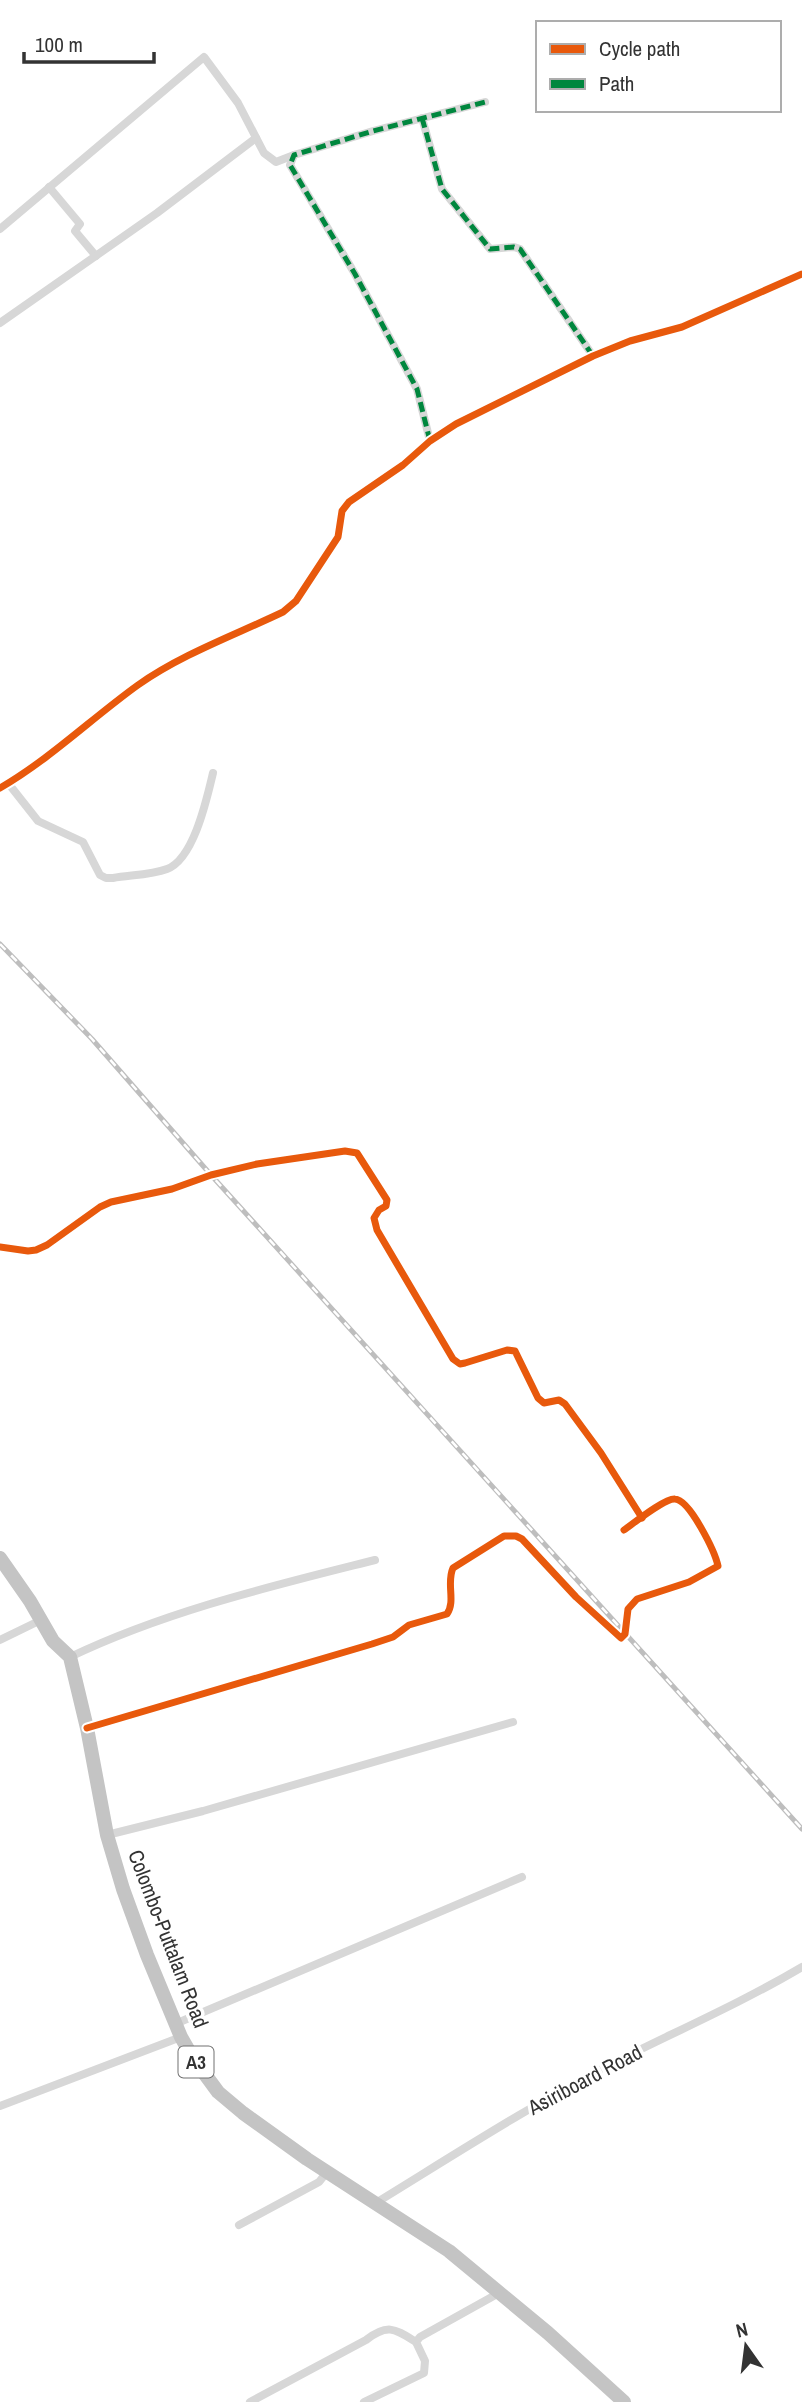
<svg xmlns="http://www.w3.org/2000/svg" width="802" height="2402" font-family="'Archivo Narrow',sans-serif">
	<rect width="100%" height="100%" fill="#fff"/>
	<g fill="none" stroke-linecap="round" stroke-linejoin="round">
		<g stroke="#d7d7d7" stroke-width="8">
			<path d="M 422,118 L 442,189 L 490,249 L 514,247 L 520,249 L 593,356"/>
			<path d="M 49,187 L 80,224 L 75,231 L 96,256"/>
			<path d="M 0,229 L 204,57 L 238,103 L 264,153 L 276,162 L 294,155"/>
			<path d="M 0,323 L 157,213 L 256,138"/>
			<path d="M 430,441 L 417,389 L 355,274 L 290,165 L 294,155 L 373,131 L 485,102"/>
			<path d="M 8,783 L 38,821 L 83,842 L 100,875 L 106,878 L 113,878 C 130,875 151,875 167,869 C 194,859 207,798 213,773"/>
			<path d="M 0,788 C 50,759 92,718 138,685 C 182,654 235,635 283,612 L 296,601 L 338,537 L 342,511 L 349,502 L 403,465 L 430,441 L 456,424 L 593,356 L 630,341 L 682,327 L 802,274"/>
			<path d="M 0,1247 L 28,1251 L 36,1250 L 47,1245 L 100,1207 L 111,1202 L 172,1189 L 211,1175 L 257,1164 L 345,1151 L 357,1153 L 387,1200 L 386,1206 L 379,1210 L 374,1218 L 377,1230 L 453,1359 L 460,1364 L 465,1363 L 507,1350 L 515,1351 L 538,1398 L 544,1403 L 559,1400 L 565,1404 L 601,1453 L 642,1518"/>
			<path d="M 0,1640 L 41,1620"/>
			<path d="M 70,1657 C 166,1611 272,1586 375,1560"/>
			<path d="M 87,1728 L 372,1644 L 393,1637 L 409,1625 L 447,1614 C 456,1601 446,1583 453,1568 L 504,1536 L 516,1536 L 522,1539 L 576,1597 L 621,1638 L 625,1634 L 628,1609 L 637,1599 L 689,1582 L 718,1566 C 715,1552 690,1500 675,1499 C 665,1498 634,1523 624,1530"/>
			<path d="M 107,1835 L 203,1811 L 513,1722"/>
			<path d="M 175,2024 L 522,1877"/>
			<path d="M 0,2106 L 181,2037"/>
			<path d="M 374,2204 C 454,2155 534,2103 617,2061 C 679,2030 743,2002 802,1967"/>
			<path d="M 239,2225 L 319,2182 L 327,2172"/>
			<path d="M 250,2402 L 366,2340 C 388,2323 395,2329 416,2342"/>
			<path d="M 364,2402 L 424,2373 L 425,2361 L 416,2342 L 420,2337 L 499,2293"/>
		</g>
		<path stroke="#c4c4c4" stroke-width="14" d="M 0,1558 L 30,1601 L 53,1641 L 70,1657 L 87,1728 L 107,1835 L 123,1889 L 147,1955 L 181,2037 L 193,2058 L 218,2092 L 243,2113 L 307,2159 L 449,2251 L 548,2333 L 624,2402"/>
		<g stroke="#bebebe" stroke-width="5">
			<path id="rail" d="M 0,944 L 92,1039 L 211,1175 L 802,1829"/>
		</g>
		<use href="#rail" stroke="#fff" stroke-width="2.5" stroke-dasharray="8" stroke-linecap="butt"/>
		<g stroke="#00873e" stroke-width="5" stroke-dasharray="10 5" stroke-linecap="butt">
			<path d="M 422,118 L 442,189 L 490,249 L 514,247 L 520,249 L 593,356"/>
			<path d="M 430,441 L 417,389 L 355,274 L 290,165 L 294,155 L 373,131 L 485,102"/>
		</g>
		<g stroke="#fff" stroke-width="11">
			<g id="cycleway">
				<path d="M 0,788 C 50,759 92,718 138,685 C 182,654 235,635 283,612 L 296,601 L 338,537 L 342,511 L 349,502 L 403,465 L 430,441 L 456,424 L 593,356 L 630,341 L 682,327 L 802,274"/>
				<path d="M 0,1247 L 28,1251 L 36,1250 L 47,1245 L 100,1207 L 111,1202 L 172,1189 L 211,1175 L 257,1164 L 345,1151 L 357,1153 L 387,1200 L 386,1206 L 379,1210 L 374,1218 L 377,1230 L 453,1359 L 460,1364 L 465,1363 L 507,1350 L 515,1351 L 538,1398 L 544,1403 L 559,1400 L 565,1404 L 601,1453 L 642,1518"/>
				<path d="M 87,1728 L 372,1644 L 393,1637 L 409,1625 L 447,1614 C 456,1601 446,1583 453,1568 L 504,1536 L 516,1536 L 522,1539 L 576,1597 L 621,1638 L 625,1634 L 628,1609 L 637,1599 L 689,1582 L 718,1566 C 715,1552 690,1500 675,1499 C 665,1498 634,1523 624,1530"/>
			</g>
		</g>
		<use href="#cycleway" stroke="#e8590c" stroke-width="7"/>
	</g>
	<g text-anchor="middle" stroke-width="7" stroke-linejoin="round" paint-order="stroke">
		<rect fill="#fff" stroke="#707070" stroke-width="2" x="178.5" y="2046.5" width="35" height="31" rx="5"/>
		<g font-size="19" font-weight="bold" fill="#333">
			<text x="196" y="2069">A3</text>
		</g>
		<g font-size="21" fill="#333" stroke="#fff">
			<text transform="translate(168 1939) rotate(69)" y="7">Colombo-Puttalam Road</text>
			<text transform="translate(585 2080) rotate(-28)" y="7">Asiriboard Road</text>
		</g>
	</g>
	<rect x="536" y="21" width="245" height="91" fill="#ffffff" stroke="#adadad" stroke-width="2"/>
	<rect x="550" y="44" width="35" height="10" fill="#e8590c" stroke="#adadad" stroke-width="2"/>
	<text x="599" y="56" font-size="21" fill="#333333">Cycle path</text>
	<rect x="550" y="79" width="35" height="10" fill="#00873e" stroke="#adadad" stroke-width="2"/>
	<text x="599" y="91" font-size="21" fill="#333333">Path</text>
	<g transform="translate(746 2346) rotate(346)" stroke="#ffffff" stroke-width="5" paint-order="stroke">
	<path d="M0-5L12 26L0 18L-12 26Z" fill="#333333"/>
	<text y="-10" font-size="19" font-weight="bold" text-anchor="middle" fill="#333333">N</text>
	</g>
	<path d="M24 52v10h130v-10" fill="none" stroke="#333333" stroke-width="3.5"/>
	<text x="35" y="52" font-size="21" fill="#333333" stroke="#ffffff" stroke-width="5" paint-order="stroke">100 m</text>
</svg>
